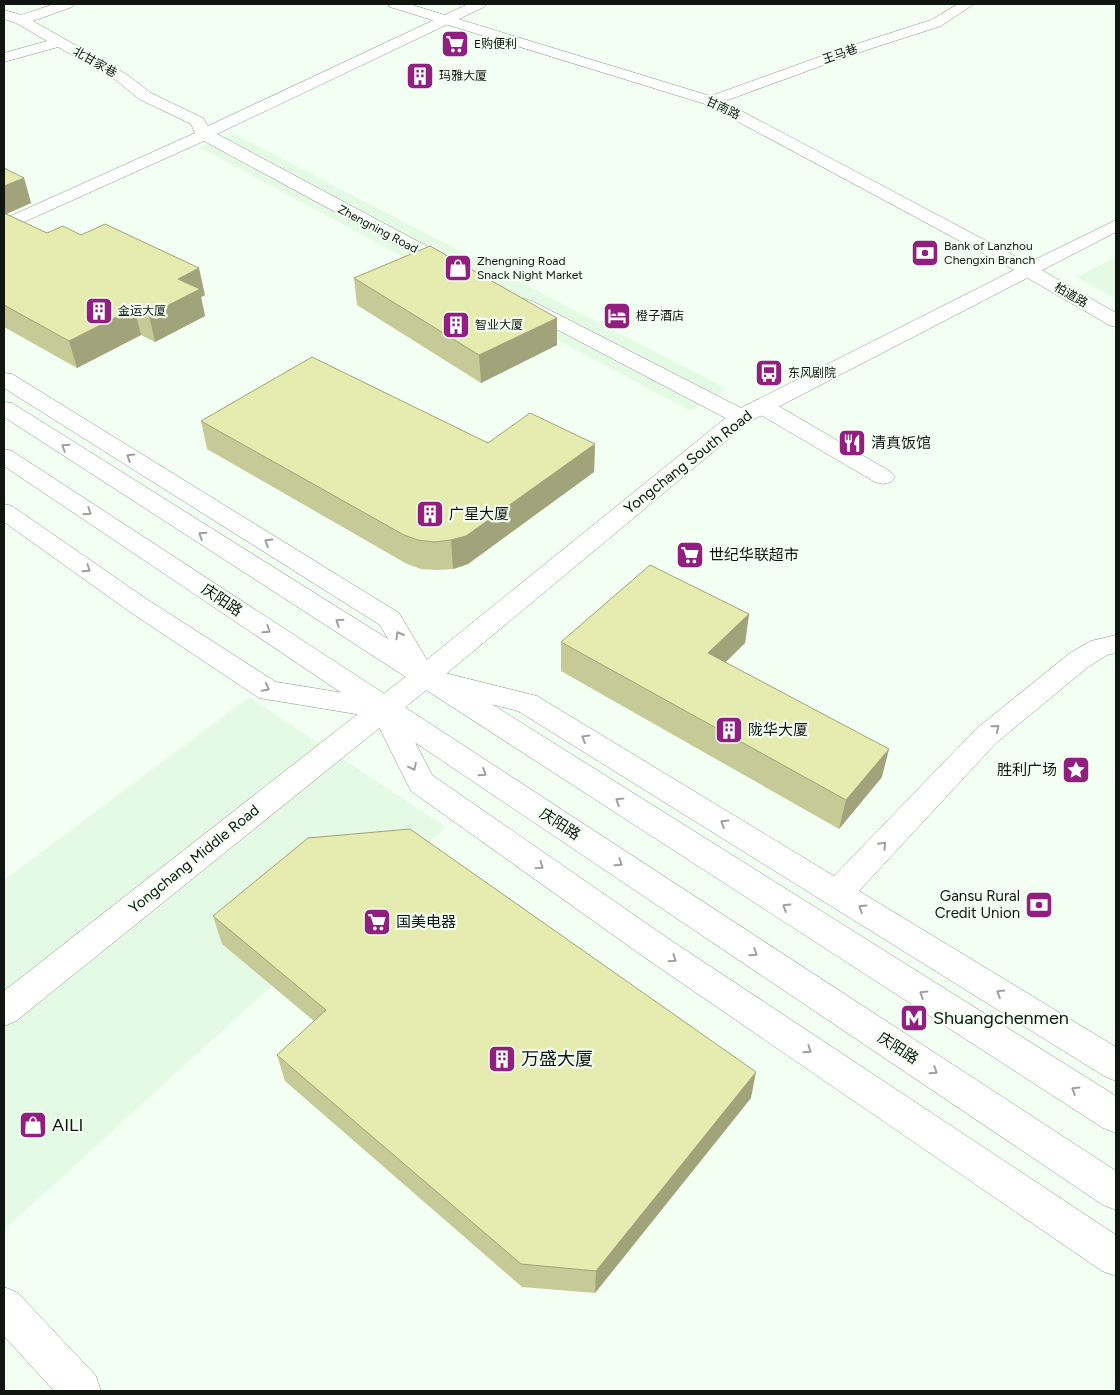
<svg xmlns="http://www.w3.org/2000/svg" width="1120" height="1395" font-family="Figtree,'Noto Sans SC',sans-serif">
	<rect width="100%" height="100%" fill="#f3fff3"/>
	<g fill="#e4fae5">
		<path d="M 234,134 L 727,389 L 690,411 L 199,147 Z"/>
		<path d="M 1116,257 L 1116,299 L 1077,277 Z"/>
		<path d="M 249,697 L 446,827 L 4,1230 L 4,880 Z"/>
	</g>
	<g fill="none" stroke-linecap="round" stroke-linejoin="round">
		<g stroke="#889688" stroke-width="1">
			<g id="minor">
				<path d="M 54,4 L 74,4 L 72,7 L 33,21 L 126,74 L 151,93 L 203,118 L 208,126 L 468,4 L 486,4 L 484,7 L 217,134 L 460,264 L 463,268 L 460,272 L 453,274 L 446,272 L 204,141 L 4,231 L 4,219 L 195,133 L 191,124 L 139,99 L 116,80 L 58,47 L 4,62 L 4,53 L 47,41 L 16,23 L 4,19 L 4,10 L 21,15 Z"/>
				<path d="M 958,4 L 974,4 L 941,26 L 854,54 L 717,104 L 705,104 L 703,101 L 705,98 L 844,48 L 931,20 Z"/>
				<path d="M 1026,263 L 1033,265 L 1116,313 L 1116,327 L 1109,325 L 1019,273 L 1016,269 L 1019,265 Z"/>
				<path d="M 525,299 L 532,301 L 749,412 L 752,417 L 749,422 L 741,424 L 733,422 L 518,309 L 515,305 L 518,301 Z"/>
				<path d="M 4,373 L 12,374 L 399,613 L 433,670 L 537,696 L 834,876 L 976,729 L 1070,653 L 1091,641 L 1116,635 L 1116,653 L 1107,655 L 1088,667 L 996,743 L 859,891 L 1116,1047 L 1116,1081 L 1104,1076 L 518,711 L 414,684 L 380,625 L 4,388 Z"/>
				<path d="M 762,399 L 770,401 L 891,472 L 895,477 L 891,482 L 883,484 L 875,482 L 754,411 L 751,406 L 754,401 Z"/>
				<path d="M 4,504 L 12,506 L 148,600 L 276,682 L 394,701 L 432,775 L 666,937 L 1116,1235 L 1116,1276 L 1102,1271 L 644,957 L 411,791 L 374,717 L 259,698 L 130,612 L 4,522 Z"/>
				<path d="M 4,1287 L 18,1293 L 96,1376 L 101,1391 L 54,1391 L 4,1336 Z"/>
			</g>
		</g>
		<g stroke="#889688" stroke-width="1">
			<path id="tertiary" d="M 388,4 L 409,4 L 717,98 L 1028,263 L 1116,220 L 1116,232 L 749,422 L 434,684 L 16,1021 L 4,1026 L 4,991 L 414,670 L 733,412 L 1014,270 L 705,104 L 390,7 Z"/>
		</g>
		<g stroke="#889688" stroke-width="1">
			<g id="primary">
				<path d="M 4,402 L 12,403 L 1116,1096 L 1116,1133 L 1103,1128 L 4,417 Z"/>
				<path d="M 4,449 L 12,451 L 1116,1171 L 1116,1210 L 1103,1205 L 4,466 Z"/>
			</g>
		</g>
		<use href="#minor" fill="#fff" fill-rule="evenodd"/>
		<use href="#tertiary" fill="#fff" fill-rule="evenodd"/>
		<use href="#primary" fill="#fff" fill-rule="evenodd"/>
	</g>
	<g fill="#c6ca96">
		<path d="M 4,168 L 24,178 L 31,203 L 6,214 L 47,233 L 205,295 L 201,297 L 205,316 L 155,342 L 141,335 L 77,368 L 4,327 Z"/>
		<path d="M 354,278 L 557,318 L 557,345 L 481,383 L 357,305 Z"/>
		<path d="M 201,421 L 488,443 L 595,444 L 594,472 L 468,564 L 453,569 L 437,570 L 421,569 L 407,564 L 207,449 Z"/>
		<path d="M 749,614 L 745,643 L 726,662 L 882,777 L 839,829 L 561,671 L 561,642 Z"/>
		<path d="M 213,916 L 751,1098 L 595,1293 L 522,1287 L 285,1081 L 277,1055 L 314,1021 L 222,944 Z"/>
	</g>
	<g fill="#a1a47a">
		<path d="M 24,178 L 31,203 L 4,215 L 4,186 Z"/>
		<path d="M 199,268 L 205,295 L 201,297 L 205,316 L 155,342 L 149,315 L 178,279 Z"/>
		<path d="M 134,308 L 141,335 L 77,368 L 69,341 Z"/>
		<path d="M 557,318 L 557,345 L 481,383 L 479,355 Z"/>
		<path d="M 595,444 L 594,472 L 468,564 L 453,569 L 451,540 Z"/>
		<path d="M 749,614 L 745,643 L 705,682 L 708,653 Z"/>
		<path d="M 889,749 L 882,777 L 839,829 L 846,800 Z"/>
		<path d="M 756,1072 L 751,1098 L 595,1293 L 596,1271 Z"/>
	</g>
	<g fill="#e6ebaf" stroke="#a1a47a">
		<path d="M 4,168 L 24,178 L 4,186 Z"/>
		<path d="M 4,213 L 47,233 L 63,226 L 81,235 L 105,224 L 199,268 L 178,279 L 200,289 L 149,315 L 134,308 L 69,341 L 4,305 Z"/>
		<path d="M 430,246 L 557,318 L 479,355 L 354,278 Z"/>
		<path d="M 312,357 L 488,443 L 530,413 L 595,444 L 466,536 L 451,540 L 434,542 L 418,540 L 404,535 L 201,421 Z"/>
		<path d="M 650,565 L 749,614 L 708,653 L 889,749 L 846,800 L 561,642 Z"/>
		<path d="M 410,829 L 756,1072 L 596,1271 L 521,1264 L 277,1055 L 326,1010 L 213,916 L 308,838 Z"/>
	</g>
	<defs><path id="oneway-chevron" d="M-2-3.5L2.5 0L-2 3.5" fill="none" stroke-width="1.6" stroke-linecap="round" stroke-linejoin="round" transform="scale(1.25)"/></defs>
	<g stroke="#9fa19f">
		<use href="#oneway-chevron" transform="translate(65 447) rotate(-147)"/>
		<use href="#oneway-chevron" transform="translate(130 457) rotate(-148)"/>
		<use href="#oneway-chevron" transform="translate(88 512) rotate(34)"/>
		<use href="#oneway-chevron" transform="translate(202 535) rotate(-147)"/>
		<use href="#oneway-chevron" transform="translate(268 542) rotate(-148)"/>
		<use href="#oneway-chevron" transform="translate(87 569) rotate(35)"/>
		<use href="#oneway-chevron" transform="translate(339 622) rotate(-147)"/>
		<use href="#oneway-chevron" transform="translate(267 630) rotate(34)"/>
		<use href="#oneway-chevron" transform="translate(399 635) rotate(-120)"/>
		<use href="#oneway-chevron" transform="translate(266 688) rotate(28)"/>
		<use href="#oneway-chevron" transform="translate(996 728) rotate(-39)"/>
		<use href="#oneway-chevron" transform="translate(585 738) rotate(-149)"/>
		<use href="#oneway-chevron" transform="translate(413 767) rotate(64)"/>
		<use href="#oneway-chevron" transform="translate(483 773) rotate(33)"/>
		<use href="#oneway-chevron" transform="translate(619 801) rotate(-148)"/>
		<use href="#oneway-chevron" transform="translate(724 823) rotate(-148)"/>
		<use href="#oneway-chevron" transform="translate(883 845) rotate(-47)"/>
		<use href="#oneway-chevron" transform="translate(619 863) rotate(33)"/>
		<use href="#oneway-chevron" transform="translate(540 866) rotate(35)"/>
		<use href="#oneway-chevron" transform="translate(786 907) rotate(-148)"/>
		<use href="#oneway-chevron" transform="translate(862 908) rotate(-148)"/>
		<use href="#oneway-chevron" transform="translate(754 953) rotate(33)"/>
		<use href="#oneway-chevron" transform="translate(673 959) rotate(34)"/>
		<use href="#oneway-chevron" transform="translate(1000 993) rotate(-148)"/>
		<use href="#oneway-chevron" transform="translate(923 994) rotate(-148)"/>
		<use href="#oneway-chevron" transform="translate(808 1050) rotate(34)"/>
		<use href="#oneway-chevron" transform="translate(934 1071) rotate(33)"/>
		<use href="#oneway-chevron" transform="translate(1075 1090) rotate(-148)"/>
	</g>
	<defs>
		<g id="supermarket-square" transform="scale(1.4375)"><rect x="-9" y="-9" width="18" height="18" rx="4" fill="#911f7f" stroke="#f3fff3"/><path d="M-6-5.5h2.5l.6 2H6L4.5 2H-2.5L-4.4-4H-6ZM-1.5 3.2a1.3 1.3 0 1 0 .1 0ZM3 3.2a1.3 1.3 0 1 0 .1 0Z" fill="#fff"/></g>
		<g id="building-square" transform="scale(1.4375)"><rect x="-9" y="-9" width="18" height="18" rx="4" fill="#911f7f" stroke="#f3fff3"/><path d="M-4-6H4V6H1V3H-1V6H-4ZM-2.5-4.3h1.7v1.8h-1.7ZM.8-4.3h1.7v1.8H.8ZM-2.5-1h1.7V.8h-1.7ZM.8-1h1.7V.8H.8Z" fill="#fff"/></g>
		<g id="bank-square" transform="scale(1.4375)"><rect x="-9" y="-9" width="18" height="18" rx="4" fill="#911f7f" stroke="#f3fff3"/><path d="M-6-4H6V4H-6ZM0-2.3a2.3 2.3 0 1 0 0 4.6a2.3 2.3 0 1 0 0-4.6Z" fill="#fff"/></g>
		<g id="shop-square" transform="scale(1.4375)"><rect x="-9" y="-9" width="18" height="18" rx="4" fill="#911f7f" stroke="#f3fff3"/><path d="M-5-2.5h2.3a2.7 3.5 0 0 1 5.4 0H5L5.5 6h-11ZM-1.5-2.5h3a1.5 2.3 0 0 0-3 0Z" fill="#fff"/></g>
		<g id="hotel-square" transform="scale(1.4375)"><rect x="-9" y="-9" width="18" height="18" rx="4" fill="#911f7f" stroke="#f3fff3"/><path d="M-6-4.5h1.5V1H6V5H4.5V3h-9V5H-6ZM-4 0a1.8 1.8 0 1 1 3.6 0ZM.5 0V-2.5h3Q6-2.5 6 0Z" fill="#fff"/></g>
		<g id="bus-square" transform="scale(1.4375)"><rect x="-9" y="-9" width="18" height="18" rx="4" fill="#911f7f" stroke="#f3fff3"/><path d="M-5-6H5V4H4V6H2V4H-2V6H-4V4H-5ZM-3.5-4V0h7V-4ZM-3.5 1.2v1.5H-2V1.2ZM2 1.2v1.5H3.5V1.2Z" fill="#fff"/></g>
		<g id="restaurant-square" transform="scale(1.4375)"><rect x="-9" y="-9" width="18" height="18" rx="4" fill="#911f7f" stroke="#f3fff3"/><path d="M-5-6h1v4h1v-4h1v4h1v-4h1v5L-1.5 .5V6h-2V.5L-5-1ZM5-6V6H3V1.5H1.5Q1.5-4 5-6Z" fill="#fff"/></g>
		<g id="sight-square" transform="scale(1.4375)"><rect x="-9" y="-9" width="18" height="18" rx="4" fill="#911f7f" stroke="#f3fff3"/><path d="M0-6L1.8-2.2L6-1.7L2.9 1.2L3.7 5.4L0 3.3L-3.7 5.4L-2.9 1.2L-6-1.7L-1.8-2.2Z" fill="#fff"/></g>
		<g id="metro-square" transform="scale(1.4375)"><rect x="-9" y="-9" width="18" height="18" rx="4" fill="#911f7f" stroke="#f3fff3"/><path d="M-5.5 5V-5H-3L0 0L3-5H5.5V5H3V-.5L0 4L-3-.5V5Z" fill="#fff"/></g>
	</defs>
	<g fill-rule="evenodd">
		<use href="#supermarket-square" x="455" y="44"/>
		<use href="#building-square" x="420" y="76"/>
		<use href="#bank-square" x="925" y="253"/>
		<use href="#shop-square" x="458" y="268"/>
		<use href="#building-square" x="99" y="311"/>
		<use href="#hotel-square" x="617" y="316"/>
		<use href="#building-square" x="456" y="325"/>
		<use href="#bus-square" x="769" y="373"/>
		<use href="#restaurant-square" x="852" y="443"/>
		<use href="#building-square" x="430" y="514"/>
		<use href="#supermarket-square" x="690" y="555"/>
		<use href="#building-square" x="729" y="730"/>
		<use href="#sight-square" x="1076" y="770"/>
		<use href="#bank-square" x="1039" y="905"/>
		<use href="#supermarket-square" x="377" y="922"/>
		<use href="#metro-square" x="914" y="1018"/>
		<use href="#building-square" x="502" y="1059"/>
		<use href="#shop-square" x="33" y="1125"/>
	</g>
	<g text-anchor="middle" stroke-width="4.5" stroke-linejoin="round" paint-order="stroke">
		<g font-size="12" fill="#101510" stroke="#f3fff3" text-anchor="start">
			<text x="474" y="48">E购便利</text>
			<text x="439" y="80">玛雅大厦</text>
			<text x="944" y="250">Bank of Lanzhou<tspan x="944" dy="14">Chengxin Branch</tspan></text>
			<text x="477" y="265">Zhengning Road<tspan x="477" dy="14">Snack Night Market</tspan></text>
			<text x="118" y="315">金运大厦</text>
			<text x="636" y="320">橙子酒店</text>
			<text x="475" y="329">智业大厦</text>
			<text x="788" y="377">东风剧院</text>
		</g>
		<g font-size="12" fill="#101510" stroke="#f3fff3">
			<text transform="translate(840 54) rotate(-19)" y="4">王马巷</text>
			<text transform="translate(95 62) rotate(30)" y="4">北甘家巷</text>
			<text transform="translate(723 108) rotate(25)" y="4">甘南路</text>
			<text transform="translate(378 229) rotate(28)" y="4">Zhengning Road</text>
			<text transform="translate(1071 295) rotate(30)" y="4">柏道路</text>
		</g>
		<g font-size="15" fill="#101510" stroke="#f3fff3" text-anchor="start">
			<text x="871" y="448">清真饭馆</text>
			<text x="449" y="519">广星大厦</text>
			<text x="709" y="560">世纪华联超市</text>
			<text x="748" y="735">陇华大厦</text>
			<text x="1057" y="775" text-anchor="end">胜利广场</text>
			<text x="1020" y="901" text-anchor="end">Gansu Rural<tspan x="1020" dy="17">Credit Union</tspan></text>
			<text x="396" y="927">国美电器</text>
		</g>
		<g font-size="15" fill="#101510" stroke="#f3fff3">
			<text transform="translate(688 462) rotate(-38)" y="5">Yongchang South Road</text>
			<text transform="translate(222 600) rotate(34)" y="5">庆阳路</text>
			<text transform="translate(560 824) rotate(33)" y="5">庆阳路</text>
			<text transform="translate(194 859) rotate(-39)" y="5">Yongchang Middle Road</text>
			<text transform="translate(898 1048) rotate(33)" y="5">庆阳路</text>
		</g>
		<g font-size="18" fill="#101510" stroke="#f3fff3" text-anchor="start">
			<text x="933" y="1024">Shuangchenmen</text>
			<text x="521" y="1065">万盛大厦</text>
			<text x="52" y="1131">AILI</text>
		</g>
	</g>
	<rect width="1120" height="1395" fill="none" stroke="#101510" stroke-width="10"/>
</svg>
